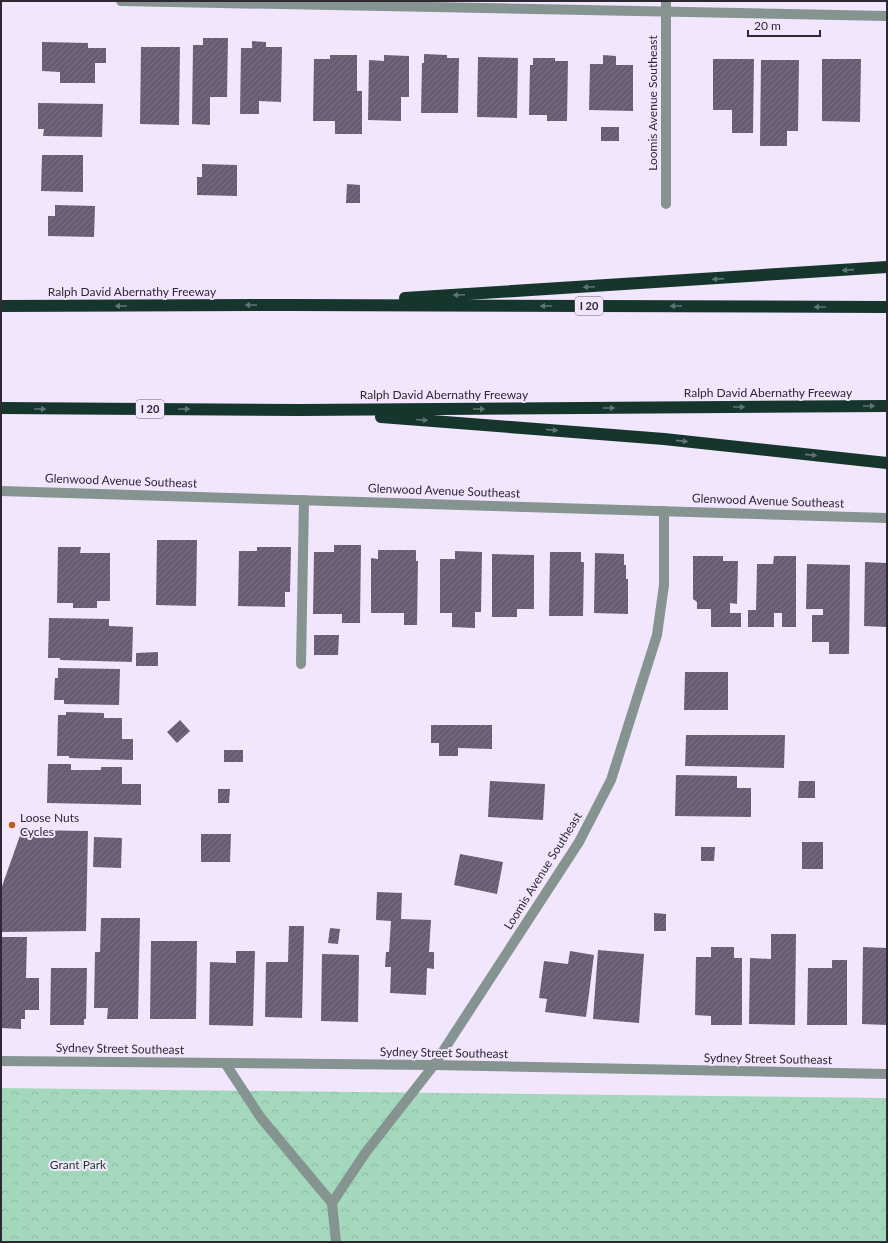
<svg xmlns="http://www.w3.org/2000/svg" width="888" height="1243" font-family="Lato,sans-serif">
	<defs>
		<pattern id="park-crowns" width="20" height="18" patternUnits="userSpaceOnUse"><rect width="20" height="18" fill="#a4d8bd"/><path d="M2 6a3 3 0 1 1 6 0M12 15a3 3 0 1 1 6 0" fill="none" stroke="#8eb9a3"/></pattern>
		<pattern id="building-hatch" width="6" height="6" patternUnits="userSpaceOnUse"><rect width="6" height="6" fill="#685b72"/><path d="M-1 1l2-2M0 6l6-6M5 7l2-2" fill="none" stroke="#7e7486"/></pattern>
	</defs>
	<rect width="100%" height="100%" fill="#f2e6fc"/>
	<path fill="url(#park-crowns)" d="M 1,1088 L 887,1098 L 887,1242 L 1,1242 Z"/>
	<g fill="url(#building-hatch)">
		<path d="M 203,38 L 228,38 L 227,97 L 210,97 L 210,125 L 192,124 L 193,45 L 203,45 Z"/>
		<path d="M 252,41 L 266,42 L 266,47 L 282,47 L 281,102 L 259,101 L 259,114 L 240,114 L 241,48 L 252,48 Z"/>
		<path d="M 42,42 L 88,43 L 88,48 L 106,48 L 106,63 L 95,63 L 95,83 L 60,83 L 60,72 L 42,71 Z"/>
		<path d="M 141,47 L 180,47 L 179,125 L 140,124 Z"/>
		<path d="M 424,54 L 447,55 L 447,58 L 459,58 L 458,113 L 421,113 L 422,63 L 424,63 Z"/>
		<path d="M 330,55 L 357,55 L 357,91 L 362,91 L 362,134 L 335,134 L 335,121 L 313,121 L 314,59 L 330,59 Z"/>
		<path d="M 384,55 L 409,56 L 409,97 L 401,97 L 401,121 L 368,120 L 369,60 L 384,61 Z"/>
		<path d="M 603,55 L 616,56 L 616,65 L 633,65 L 633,111 L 589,110 L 590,64 L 603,64 Z"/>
		<path d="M 478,57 L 518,58 L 517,118 L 477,117 Z"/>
		<path d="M 533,58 L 555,58 L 555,61 L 568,61 L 567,121 L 547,121 L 547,115 L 529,115 L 530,65 L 533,65 Z"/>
		<path d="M 713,59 L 754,59 L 753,133 L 732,133 L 732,110 L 713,110 Z"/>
		<path d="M 822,59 L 861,59 L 860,122 L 822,121 Z"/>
		<path d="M 761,60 L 799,60 L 798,131 L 787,131 L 787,146 L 760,146 Z"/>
		<path d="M 38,103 L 103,104 L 102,137 L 43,136 L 44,129 L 38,129 Z"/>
		<rect x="601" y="127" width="18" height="14"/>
		<path d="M 42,155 L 83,155 L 83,192 L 41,191 Z"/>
		<path d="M 202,164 L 237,165 L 237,196 L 197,195 L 197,177 L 202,177 Z"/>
		<path d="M 347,184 L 360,185 L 360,203 L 346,203 Z"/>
		<path d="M 55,205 L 95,206 L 94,237 L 48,236 L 48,216 L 55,216 Z"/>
		<path d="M 157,540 L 197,540 L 196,606 L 156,605 Z"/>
		<path d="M 334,545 L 361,545 L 360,623 L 342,623 L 342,614 L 313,614 L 314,552 L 334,552 Z"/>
		<path d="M 58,547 L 81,547 L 80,553 L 110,553 L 110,601 L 97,601 L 97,608 L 73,608 L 73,603 L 57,603 Z"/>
		<path d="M 257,547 L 291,547 L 290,592 L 285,592 L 285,607 L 238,606 L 239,551 L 257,551 Z"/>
		<path d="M 378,550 L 416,550 L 416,561 L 418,561 L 417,625 L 404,625 L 404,613 L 371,613 L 371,558 L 378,559 Z"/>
		<path d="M 455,551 L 482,552 L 481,612 L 475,612 L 475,628 L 452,627 L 452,613 L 440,613 L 440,559 L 455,559 Z"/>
		<path d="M 550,552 L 581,552 L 581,562 L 584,562 L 583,616 L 549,616 Z"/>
		<path d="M 595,553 L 624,554 L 624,565 L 626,565 L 626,579 L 628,579 L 628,614 L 594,613 Z"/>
		<path d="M 492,554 L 534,555 L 534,609 L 517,609 L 517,617 L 492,617 Z"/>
		<path d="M 693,556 L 723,556 L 723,561 L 738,561 L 737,604 L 730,603 L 730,613 L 741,613 L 741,627 L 711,627 L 711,609 L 697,609 L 697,602 L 693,599 Z"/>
		<path d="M 774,556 L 796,556 L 796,627 L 782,627 L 782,613 L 774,613 L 774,627 L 748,627 L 748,610 L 756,610 L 757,564 L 773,564 Z"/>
		<path d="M 865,562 L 887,563 L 887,627 L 864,626 Z"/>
		<path d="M 807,564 L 850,565 L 849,654 L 829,654 L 829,642 L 812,642 L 812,615 L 823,615 L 823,609 L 806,609 Z"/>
		<path d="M 49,618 L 109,619 L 109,626 L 133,627 L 132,662 L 60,660 L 60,658 L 48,658 Z"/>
		<path d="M 314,635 L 339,635 L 338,655 L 314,655 Z"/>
		<path d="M 158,652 L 158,666 L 136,666 L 136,653 Z"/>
		<path d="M 58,668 L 120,669 L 119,705 L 64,704 L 64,700 L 54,700 L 55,678 L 58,678 Z"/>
		<path d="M 685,672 L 728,672 L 728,710 L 684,710 Z"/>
		<path d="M 66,712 L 104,713 L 104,718 L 122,718 L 122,739 L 133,739 L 133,760 L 69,758 L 69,756 L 57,756 L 58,715 L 66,715 Z"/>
		<path d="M 180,720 L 190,731 L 177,743 L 167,732 Z"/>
		<path d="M 431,725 L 492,725 L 492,749 L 458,748 L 458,756 L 439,756 L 439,743 L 431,743 Z"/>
		<path d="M 686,735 L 785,735 L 784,768 L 685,766 Z"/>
		<rect x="224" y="750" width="19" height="12"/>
		<path d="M 48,764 L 71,764 L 71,770 L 101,770 L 101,767 L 122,767 L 122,784 L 141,784 L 141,805 L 47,803 Z"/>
		<path d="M 676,775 L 737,776 L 737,788 L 751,788 L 751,817 L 675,816 Z"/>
		<path d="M 490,781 L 545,784 L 543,820 L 488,817 Z"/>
		<path d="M 799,781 L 815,781 L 815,798 L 798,798 Z"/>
		<path d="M 218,789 L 230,789 L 229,803 L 218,803 Z"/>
		<path d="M 22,830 L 88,831 L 86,931 L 1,932 L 1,889 Z"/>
		<path d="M 201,834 L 231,834 L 230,862 L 201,862 Z"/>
		<path d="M 94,837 L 122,838 L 121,868 L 93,867 Z"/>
		<rect x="802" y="842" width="21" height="27"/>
		<path d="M 701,847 L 715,847 L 714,861 L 701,861 Z"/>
		<path d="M 460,854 L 503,862 L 497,894 L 454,885 Z"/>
		<path d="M 377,892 L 402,893 L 401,919 L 431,920 L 429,952 L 434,952 L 434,969 L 427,968 L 426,995 L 390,993 L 391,967 L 385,967 L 386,952 L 389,952 L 391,921 L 376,920 Z"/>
		<path d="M 654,913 L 666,914 L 666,931 L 654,931 Z"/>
		<path d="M 101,918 L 140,918 L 138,1019 L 107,1019 L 108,1008 L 94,1008 L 95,952 L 100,952 Z"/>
		<path d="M 289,926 L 304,926 L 302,1018 L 265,1017 L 266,962 L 288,962 Z"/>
		<path d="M 330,928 L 340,929 L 338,944 L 328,943 Z"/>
		<path d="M 771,934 L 796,934 L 795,1025 L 749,1024 L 750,958 L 771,959 Z"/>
		<path d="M 1,937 L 27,937 L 26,978 L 39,978 L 39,1010 L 25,1010 L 25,1019 L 21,1019 L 21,1029 L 1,1028 Z"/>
		<path d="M 151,941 L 197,941 L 196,1019 L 150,1019 Z"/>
		<path d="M 711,947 L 734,947 L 734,958 L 742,958 L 742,1025 L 711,1025 L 711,1016 L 695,1015 L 696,957 L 711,957 Z"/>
		<path d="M 863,947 L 887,948 L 887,1025 L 862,1024 Z"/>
		<path d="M 598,950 L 644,954 L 639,1023 L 593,1019 Z"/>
		<path d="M 236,951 L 255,951 L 253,1026 L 209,1025 L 210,962 L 236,963 Z"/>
		<path d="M 570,951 L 594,955 L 586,1017 L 545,1012 L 547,999 L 539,998 L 544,961 L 568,964 Z"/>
		<path d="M 322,954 L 359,955 L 358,1022 L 321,1021 Z"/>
		<path d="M 832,960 L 847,960 L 847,1025 L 807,1025 L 808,968 L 832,968 Z"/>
		<path d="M 51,968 L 87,968 L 86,1019 L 84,1019 L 84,1025 L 50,1025 Z"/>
	</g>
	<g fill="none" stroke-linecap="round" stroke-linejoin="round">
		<path stroke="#859490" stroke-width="10" d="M 301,664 L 304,500"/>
		<g stroke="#859490" stroke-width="10">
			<path d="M 225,1063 L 261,1118 L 332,1203"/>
			<path d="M 336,1242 L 332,1203 L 366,1152 L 434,1065"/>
		</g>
		<g stroke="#859490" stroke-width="10">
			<path d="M 121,1 L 887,16"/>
			<path d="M 666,1 L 666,204"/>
			<path d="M 1,491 L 887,518"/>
			<path d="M 1,1061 L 434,1065 L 887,1074"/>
			<path d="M 434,1065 L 579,842 L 611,780 L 657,635 L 664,585 L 664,511"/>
		</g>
		<g stroke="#15352d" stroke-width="12">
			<path d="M 405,298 L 887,267"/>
			<path d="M 1,306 L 290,305 L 887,307"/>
			<path d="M 1,408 L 300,410 L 887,406"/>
			<path d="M 381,417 L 664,439 L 887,463"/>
		</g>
	</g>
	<defs><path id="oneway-solid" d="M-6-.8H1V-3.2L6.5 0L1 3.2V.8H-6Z"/></defs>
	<g fill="#627375">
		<use href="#oneway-solid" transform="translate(848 270) rotate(176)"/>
		<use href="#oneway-solid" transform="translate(718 279) rotate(176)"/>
		<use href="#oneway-solid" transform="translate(589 287) rotate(177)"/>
		<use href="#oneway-solid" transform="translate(459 295) rotate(177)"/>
		<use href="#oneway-solid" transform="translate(251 305) rotate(180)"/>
		<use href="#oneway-solid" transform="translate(121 306) rotate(180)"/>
		<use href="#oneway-solid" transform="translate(546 306) rotate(-180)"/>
		<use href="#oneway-solid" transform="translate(676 306) rotate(-180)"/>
		<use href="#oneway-solid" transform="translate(820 307) rotate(-180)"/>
		<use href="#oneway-solid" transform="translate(869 406)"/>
		<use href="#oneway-solid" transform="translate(739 407)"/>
		<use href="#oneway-solid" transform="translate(609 408)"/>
		<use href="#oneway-solid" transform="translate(40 409)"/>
		<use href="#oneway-solid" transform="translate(184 409)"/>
		<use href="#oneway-solid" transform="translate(479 409)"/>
		<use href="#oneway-solid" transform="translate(422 420) rotate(5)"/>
		<use href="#oneway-solid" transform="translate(552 430) rotate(5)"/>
		<use href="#oneway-solid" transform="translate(682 441) rotate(6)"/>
		<use href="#oneway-solid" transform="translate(811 455) rotate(6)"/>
	</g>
	<circle fill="#bf5e1c" stroke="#f2e6fc" stroke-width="1.5" cx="12" cy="825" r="4"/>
	<g text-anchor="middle" stroke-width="4" stroke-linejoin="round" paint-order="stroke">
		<g fill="#f2e6fc" stroke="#68616f" stroke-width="1">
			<rect x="575" y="297" width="28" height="18" rx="3"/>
			<rect x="136" y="400" width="28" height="18" rx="3"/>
		</g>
		<g font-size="11" font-weight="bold" fill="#2d2832">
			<text x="589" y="310">I 20</text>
			<text x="150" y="413">I 20</text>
		</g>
		<g font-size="12" fill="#2d2832" stroke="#f2e6fc">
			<text transform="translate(653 103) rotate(-90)" y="4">Loomis Avenue Southeast</text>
			<text x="132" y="296">Ralph David Abernathy Freeway</text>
			<text x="768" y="397">Ralph David Abernathy Freeway</text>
			<text x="444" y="399">Ralph David Abernathy Freeway</text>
			<text transform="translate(121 481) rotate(2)" y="4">Glenwood Avenue Southeast</text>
			<text transform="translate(444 491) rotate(2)" y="4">Glenwood Avenue Southeast</text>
			<text transform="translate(768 501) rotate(2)" y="4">Glenwood Avenue Southeast</text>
			<text transform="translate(543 871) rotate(-58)" y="4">Loomis Avenue Southeast</text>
			<text transform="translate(120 1049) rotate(1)" y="4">Sydney Street Southeast</text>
			<text transform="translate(444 1053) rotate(1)" y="4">Sydney Street Southeast</text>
			<text transform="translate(768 1059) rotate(1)" y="4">Sydney Street Southeast</text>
		</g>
		<g font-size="12" fill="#2d2832" stroke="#f2e6fc" text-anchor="start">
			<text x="20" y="822">Loose Nuts<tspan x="20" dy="14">Cycles</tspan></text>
		</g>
		<g font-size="12" fill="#183c2c" stroke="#f2e6fc">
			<text x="78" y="1169">Grant Park</text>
		</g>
	</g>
	<rect width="888" height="1243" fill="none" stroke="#2d2832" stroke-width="4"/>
	<path d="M748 30v6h72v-6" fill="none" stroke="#2d2832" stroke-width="2"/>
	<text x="754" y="30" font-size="12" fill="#2d2832" stroke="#f2e6fc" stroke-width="3" paint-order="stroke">20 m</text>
</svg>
